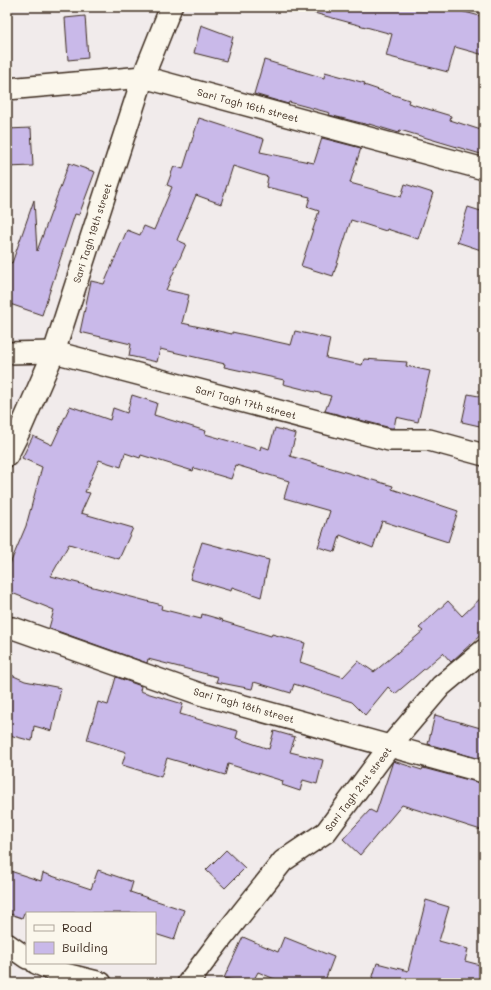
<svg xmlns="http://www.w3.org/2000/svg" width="491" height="990" font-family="Mali,sans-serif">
	<rect width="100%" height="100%" fill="#f1ebeb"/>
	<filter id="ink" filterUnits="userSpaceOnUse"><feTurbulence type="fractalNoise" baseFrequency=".025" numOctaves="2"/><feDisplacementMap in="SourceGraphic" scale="8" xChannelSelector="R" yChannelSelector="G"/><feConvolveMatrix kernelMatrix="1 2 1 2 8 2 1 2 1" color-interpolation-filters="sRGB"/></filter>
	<g filter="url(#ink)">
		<g fill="#c9b9e9" stroke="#3b2a1e">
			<path d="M 315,7 L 445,7 L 484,17 L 484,55 L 455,47 L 448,72 L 386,56 L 392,34 L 314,13 Z"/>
			<path d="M 85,16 L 88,58 L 68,60 L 65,18 Z"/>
			<path d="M 201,25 L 233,37 L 226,61 L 194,53 Z"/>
			<path d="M 264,60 L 324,78 L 325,72 L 365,83 L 364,85 L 409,100 L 408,103 L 451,116 L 450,120 L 484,131 L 484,155 L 400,130 L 399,133 L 369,124 L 369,125 L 329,115 L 330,113 L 289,102 L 288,104 L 254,94 Z"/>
			<path d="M 199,118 L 264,139 L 260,152 L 314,163 L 322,138 L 361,148 L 350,183 L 401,197 L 405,184 L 433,193 L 418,239 L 387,229 L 386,231 L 351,220 L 333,276 L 301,266 L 319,211 L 307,207 L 310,197 L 266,187 L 268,177 L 233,166 L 221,204 L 196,195 L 177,240 L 186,244 L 166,290 L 189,295 L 182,323 L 232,334 L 232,332 L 291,345 L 295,331 L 330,339 L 326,358 L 362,365 L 364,359 L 407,362 L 406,366 L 430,371 L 418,422 L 396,417 L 394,428 L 391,428 L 325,411 L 331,396 L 283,384 L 284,380 L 224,367 L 225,364 L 160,349 L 157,362 L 129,356 L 131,344 L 80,332 L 91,281 L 104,284 L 127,230 L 140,235 L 144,226 L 154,230 L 172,187 L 167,185 L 174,166 L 183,169 Z"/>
			<path d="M 31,128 L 33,166 L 7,167 L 7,129 Z"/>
			<path d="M 69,163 L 95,172 L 79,215 L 75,214 L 42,315 L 7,303 L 7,261 L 12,263 L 34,200 L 37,251 Z"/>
			<path d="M 468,207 L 484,212 L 484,251 L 457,242 Z"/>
			<path d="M 468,394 L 484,397 L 484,427 L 462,422 Z"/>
			<path d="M 132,395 L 157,403 L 154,415 L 206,431 L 205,434 L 260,450 L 261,446 L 269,449 L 275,428 L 296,434 L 290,456 L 393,486 L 392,489 L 458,511 L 448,542 L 382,521 L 373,548 L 340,535 L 335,552 L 318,547 L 330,511 L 284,498 L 289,481 L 236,465 L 231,479 L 194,468 L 193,471 L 141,455 L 140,458 L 125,453 L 121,467 L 99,460 L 85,492 L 90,493 L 81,513 L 133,528 L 119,559 L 69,544 L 51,576 L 162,605 L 161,609 L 201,619 L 202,614 L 223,620 L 222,621 L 271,636 L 272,634 L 305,643 L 300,662 L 343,677 L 358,661 L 374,672 L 423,631 L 419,628 L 448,601 L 462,616 L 484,595 L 484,632 L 451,662 L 443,653 L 395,694 L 388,687 L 365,715 L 352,702 L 294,684 L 291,693 L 254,682 L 252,689 L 216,682 L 218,677 L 148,659 L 147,663 L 49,628 L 54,610 L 7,591 L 7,571 L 26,526 L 42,467 L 22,458 L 33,436 L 52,445 L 70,406 L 110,420 L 113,408 L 127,413 Z"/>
			<path d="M 202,542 L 269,560 L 261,597 L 232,587 L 231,591 L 190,579 Z"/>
			<path d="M 7,673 L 25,681 L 61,688 L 52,731 L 34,726 L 32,741 L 13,736 L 7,733 Z"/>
			<path d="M 116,677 L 141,686 L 140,691 L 183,704 L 180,714 L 238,731 L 236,738 L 269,749 L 274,731 L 295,737 L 290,752 L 323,760 L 317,784 L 303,780 L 300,791 L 282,785 L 283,781 L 228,764 L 225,775 L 167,758 L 161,777 L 122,765 L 126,752 L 87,740 L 98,702 L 108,705 Z"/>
			<path d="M 435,715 L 484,729 L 484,760 L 428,744 Z"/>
			<path d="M 393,761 L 422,770 L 423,768 L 484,784 L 484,831 L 402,805 L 360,855 L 343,839 L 370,810 L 376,813 Z"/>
			<path d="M 226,850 L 245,868 L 225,888 L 206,870 Z"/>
			<path d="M 7,870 L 41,881 L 43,873 L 91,889 L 98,870 L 133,882 L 130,892 L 184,910 L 174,940 L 155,934 L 155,913 L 24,913 L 22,918 L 7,913 Z"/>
			<path d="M 426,900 L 449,907 L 439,941 L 468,949 L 465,961 L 484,966 L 484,983 L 371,983 L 377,963 L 408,971 Z"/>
			<path d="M 243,937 L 278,952 L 284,937 L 334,957 L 324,983 L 284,983 L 258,972 L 252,983 L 244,983 L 224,978 Z"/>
		</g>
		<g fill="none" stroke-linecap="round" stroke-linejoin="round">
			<g stroke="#3b2a1e" stroke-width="24">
				<g id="minor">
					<path d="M 7,89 L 143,77 L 484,169"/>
					<path d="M 7,353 L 54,352 L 389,440 L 429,440 L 484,455"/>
					<path d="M 7,456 L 20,430 L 54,352 L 143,77 L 171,7"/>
					<path d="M 7,628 L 13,628 L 200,694 L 484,772"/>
					<path d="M 7,944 L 27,958"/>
					<path d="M 36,963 L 57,972 L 101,983"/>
					<path d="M 188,983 L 218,943 L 283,861 L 326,832 L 390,746 L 441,686 L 484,650"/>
				</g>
			</g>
			<use href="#minor" stroke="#fbf7ec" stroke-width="21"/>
		</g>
	</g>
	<g text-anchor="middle" stroke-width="3.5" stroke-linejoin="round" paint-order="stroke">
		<g font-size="10" fill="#3b2a1e" stroke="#fbf7ec">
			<text transform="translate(248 105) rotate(15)" y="4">Sari Tagh 16th street</text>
			<text transform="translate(92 233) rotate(-72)" y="4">Sari Tagh 19th street</text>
			<text transform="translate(246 402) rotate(15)" y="4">Sari Tagh 17th street</text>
			<text transform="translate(244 705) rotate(16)" y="4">Sari Tagh 18th street</text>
			<text transform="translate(358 789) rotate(-53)" y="4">Sari Tagh 21st street</text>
		</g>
	</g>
	<rect width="491" height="990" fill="none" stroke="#fbf7ec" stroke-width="24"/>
	<rect x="12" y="12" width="467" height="966" fill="none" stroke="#3b2a1e" stroke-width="1.5" filter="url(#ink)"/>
	<rect x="26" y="912" width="130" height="52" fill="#fbf7ec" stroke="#aea59a"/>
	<rect x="34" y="925" width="20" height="6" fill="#fbf7ec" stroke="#aea59a"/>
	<text x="62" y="932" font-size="12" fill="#3b2a1e">Road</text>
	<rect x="34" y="942" width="20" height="12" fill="#c9b9e9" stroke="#aea59a"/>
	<text x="62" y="952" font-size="12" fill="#3b2a1e">Building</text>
</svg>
